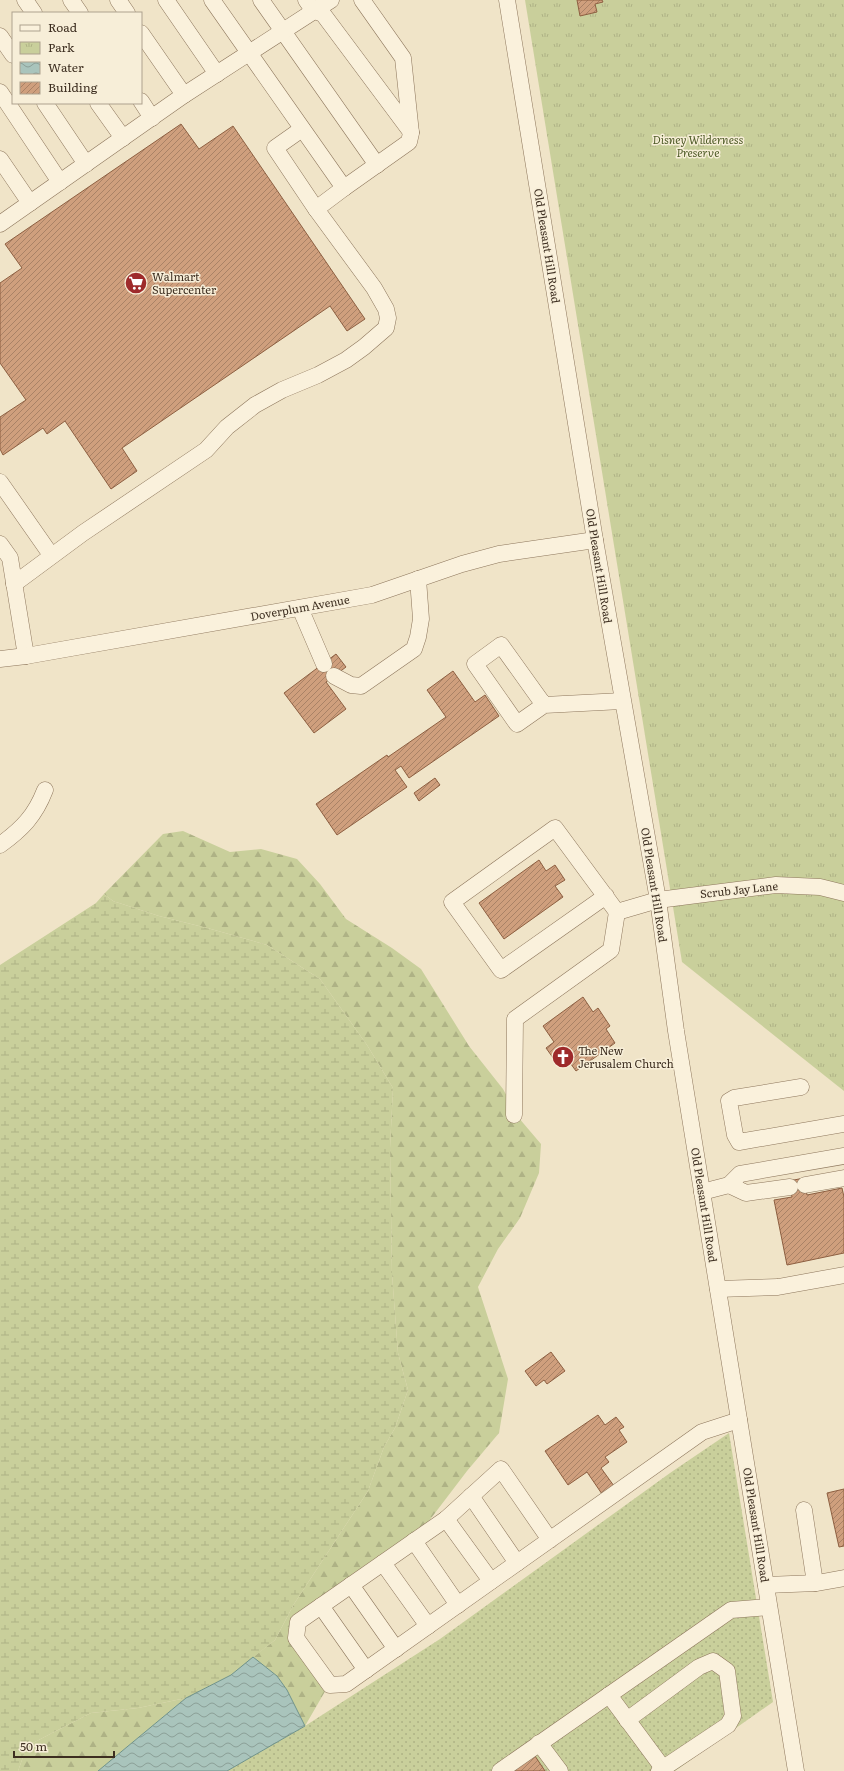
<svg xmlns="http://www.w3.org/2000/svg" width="844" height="1771" font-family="Literata,serif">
	<defs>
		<pattern id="grass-dots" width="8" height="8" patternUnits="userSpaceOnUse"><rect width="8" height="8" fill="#c9cf9b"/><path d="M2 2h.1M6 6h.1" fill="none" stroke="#aeb285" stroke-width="1.8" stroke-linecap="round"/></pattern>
		<pattern id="forest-firs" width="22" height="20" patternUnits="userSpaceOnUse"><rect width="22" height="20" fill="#c9cf9b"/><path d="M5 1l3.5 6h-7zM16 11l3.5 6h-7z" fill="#aeb285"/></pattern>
		<pattern id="wetland-marsh" width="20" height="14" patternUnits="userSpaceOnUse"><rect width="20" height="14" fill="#c9cf9b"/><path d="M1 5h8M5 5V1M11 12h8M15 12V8" fill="none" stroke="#aeb285"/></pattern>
		<pattern id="park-tufts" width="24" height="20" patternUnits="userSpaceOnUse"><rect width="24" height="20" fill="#c9cf9b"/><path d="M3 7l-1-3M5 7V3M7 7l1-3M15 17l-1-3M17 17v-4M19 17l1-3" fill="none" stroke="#aeb285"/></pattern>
		<pattern id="water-waves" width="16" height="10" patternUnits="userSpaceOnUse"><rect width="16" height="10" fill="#a9c4bc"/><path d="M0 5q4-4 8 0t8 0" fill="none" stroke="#8ba098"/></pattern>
		<pattern id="building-hatch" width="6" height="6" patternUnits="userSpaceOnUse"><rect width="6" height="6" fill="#cf9f7d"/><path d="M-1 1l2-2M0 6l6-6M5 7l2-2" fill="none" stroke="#a98266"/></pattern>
	</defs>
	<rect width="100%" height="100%" fill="#f0e4c8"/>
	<path fill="url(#grass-dots)" d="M 729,1433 L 773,1702 L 675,1771 L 227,1771 L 305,1726 L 440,1639 L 670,1473 Z"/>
	<g fill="url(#forest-firs)">
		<path d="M 183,831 L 230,852 L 261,849 L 297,859 L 320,884 L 346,919 L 392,948 L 421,969 L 469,1046 L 503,1089 L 518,1117 L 541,1144 L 539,1173 L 520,1218 L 498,1249 L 478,1287 L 508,1379 L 499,1433 L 467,1471 L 416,1538 L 298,1630 L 327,1688 L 305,1726 L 287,1690 L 277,1676 L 253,1657 L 275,1640 L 294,1604 L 368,1491 L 384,1447 L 395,1428 L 408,1390 L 398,1353 L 392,1274 L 390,1148 L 393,1088 L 367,1045 L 320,979 L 267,945 L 211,929 L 159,916 L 113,901 L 104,894 L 163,834 Z"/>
		<path d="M 186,1698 L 98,1771 L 18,1771 L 27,1746 L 91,1713 L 138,1708 Z"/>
	</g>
	<path fill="url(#wetland-marsh)" d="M 104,894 L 113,901 L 159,916 L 211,929 L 267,945 L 320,979 L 367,1045 L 393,1088 L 390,1148 L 392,1274 L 398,1353 L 408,1390 L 395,1428 L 384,1447 L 368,1491 L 294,1604 L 275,1640 L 231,1675 L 186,1698 L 138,1708 L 91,1713 L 27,1746 L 18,1771 L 0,1771 L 0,965 L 96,903 Z"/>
	<path fill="url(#park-tufts)" d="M 525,0 L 844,0 L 844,1091 L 682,962 Z"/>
	<path fill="url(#water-waves)" stroke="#6f938a" d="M 253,1657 L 277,1676 L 287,1690 L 305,1726 L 227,1771 L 98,1771 L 186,1698 L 231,1675 Z"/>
	<g fill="url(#building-hatch)" stroke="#8d5f41">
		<path d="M 577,0 L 602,0 L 603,2 L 595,4 L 597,12 L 580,16 Z"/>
		<path d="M 181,124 L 199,149 L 233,126 L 365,319 L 347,331 L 330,306 L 122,448 L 137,471 L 111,489 L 65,421 L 47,434 L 43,428 L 3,455 L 0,449 L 0,417 L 26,400 L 0,363 L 0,283 L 22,268 L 5,244 Z"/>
		<path d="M 336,654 L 346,667 L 326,682 L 346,709 L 314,733 L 284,693 Z"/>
		<path d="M 453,671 L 475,702 L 485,695 L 499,716 L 409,778 L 401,766 L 395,770 L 407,787 L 337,835 L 316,804 L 387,755 L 388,757 L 446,717 L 427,690 Z"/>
		<path d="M 435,778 L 440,785 L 419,801 L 414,793 Z"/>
		<path d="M 539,860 L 546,871 L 555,865 L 565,880 L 555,886 L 563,897 L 504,939 L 479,903 Z"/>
		<path d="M 583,997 L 593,1012 L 598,1008 L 610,1026 L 606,1029 L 615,1043 L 576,1071 L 565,1056 L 556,1062 L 546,1048 L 554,1042 L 543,1026 Z"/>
		<path d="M 804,1178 L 807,1195 L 842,1188 L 844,1197 L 844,1253 L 787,1265 L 774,1200 L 792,1197 L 789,1181 Z"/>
		<path d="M 551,1352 L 565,1371 L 547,1384 L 544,1380 L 536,1386 L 525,1371 Z"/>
		<path d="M 598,1415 L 605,1425 L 616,1417 L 624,1427 L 619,1430 L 627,1442 L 605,1457 L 609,1462 L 601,1468 L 614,1486 L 602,1494 L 587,1472 L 568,1485 L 545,1451 Z"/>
		<path d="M 844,1489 L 844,1546 L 839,1547 L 827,1493 Z"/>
		<path d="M 535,1756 L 545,1771 L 513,1771 Z"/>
	</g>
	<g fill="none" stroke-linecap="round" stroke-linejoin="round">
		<g stroke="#8d765c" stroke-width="17">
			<g id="minor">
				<path d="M 25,0 L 34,13"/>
				<path d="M 71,0 L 80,13"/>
				<path d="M 118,0 L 127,13"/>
				<path d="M 166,0 L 217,74"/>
				<path d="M 212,0 L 344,188 L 409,142 L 411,133 L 403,58 L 362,0"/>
				<path d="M 261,0 L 377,165"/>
				<path d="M 306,0 L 313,10 L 323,14 L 411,132"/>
				<path d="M 507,0 L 595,540 L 658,900 L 676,1031 L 796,1771"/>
				<path d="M 141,33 L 184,95"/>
				<path d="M 0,36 L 13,55"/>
				<path d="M 0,92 L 60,182"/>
				<path d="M 141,101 L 152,118"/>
				<path d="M 45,103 L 86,164"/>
				<path d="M 98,103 L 123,138"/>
				<path d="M 302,129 L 275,148 L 316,209 L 344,188"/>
				<path d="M 0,159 L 30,203"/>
				<path d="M 0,224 L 184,95 L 331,0"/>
				<path d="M 0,482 L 51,555"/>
				<path d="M 0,544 L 10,558 L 26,656"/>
				<path d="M 14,584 L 83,533 L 206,450 L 227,427 L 255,405 L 282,390 L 318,375 L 346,360 L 364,347 L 386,328 L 388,318 L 386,309 L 374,288 L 316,209"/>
				<path d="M 300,608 L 324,664"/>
				<path d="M 0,659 L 26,656 L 372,595 L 462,564 L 499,554 L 595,540"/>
				<path d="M 334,676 L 351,685 L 361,686 L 414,649 L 418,637 L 421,619 L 418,579"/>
				<path d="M 544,705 L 501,645 L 475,664 L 517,724 L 544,705 L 622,701"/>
				<path d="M 0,845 C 22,829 35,816 45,790"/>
				<path d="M 606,896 L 501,970 L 452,902 L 555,828 L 617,912 L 658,900 L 776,885 L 820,887 L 844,893"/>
				<path d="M 801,1087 L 734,1098 L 729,1101 L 735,1135 L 739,1142 L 844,1124"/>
				<path d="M 514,1115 L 515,1019 L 611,950 L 617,912"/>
				<path d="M 729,1185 L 746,1193 L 790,1187"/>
				<path d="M 805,1185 L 844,1178"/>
				<path d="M 702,1192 L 729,1185 L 740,1174 L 844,1156"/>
				<path d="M 718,1289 L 778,1287 L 844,1275"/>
				<path d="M 471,1496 L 517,1563"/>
				<path d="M 804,1510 L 815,1583"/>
				<path d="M 446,1519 L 491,1581"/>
				<path d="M 550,1540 L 501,1469 L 446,1519 L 298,1622 L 296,1638 L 330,1685 L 346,1684 L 702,1432 L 739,1420"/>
				<path d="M 414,1541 L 458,1605"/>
				<path d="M 383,1563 L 428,1626"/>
				<path d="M 351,1585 L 396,1649"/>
				<path d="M 766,1585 L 817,1583 L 844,1578"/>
				<path d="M 321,1606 L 366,1670"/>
				<path d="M 609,1695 L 663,1768"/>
				<path d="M 627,1720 L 699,1667 L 713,1661 L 727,1671 L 733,1716 L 728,1725 L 659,1771"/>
				<path d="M 539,1743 L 560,1771"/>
				<path d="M 500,1771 L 731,1610 L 769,1607"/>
			</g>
		</g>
		<use href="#minor" stroke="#faf1dc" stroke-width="16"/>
	</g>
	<defs>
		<g id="supermarket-disc" transform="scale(1.15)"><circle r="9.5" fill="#9e2a2b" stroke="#f7eed8"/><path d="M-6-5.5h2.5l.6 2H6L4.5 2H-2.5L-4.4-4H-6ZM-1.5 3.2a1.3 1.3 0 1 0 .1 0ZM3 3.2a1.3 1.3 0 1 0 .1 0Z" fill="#fff"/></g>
		<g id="church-disc" transform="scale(1.15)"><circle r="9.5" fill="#9e2a2b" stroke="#f7eed8"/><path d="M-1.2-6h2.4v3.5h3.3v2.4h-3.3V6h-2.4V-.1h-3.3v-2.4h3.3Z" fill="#fff"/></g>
	</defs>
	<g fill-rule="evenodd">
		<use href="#supermarket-disc" x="136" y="283"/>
		<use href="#church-disc" x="563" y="1057"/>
	</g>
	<g text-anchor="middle" stroke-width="3" stroke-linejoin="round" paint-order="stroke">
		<g font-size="11" font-style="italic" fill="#4d5a26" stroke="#f7eed8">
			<text x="698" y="144">Disney Wilderness<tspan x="698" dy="13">Preserve</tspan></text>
		</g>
		<g font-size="11" fill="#3d2e20" stroke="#f7eed8">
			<text transform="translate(547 246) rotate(81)" y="4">Old Pleasant Hill Road</text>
			<text transform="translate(599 566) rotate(81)" y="4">Old Pleasant Hill Road</text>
			<text transform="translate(300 608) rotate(-10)" y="4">Doverplum Avenue</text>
			<text transform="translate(654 885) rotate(81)" y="4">Old Pleasant Hill Road</text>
			<text transform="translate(739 890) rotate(-6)" y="4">Scrub Jay Lane</text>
			<text transform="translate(704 1205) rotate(81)" y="4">Old Pleasant Hill Road</text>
			<text transform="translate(756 1525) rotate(81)" y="4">Old Pleasant Hill Road</text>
		</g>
		<g font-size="11" fill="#3d2e20" stroke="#f7eed8" text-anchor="start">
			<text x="152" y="281">Walmart<tspan x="152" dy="13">Supercenter</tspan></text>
			<text x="578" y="1055">The New<tspan x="578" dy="13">Jerusalem Church</tspan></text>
		</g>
	</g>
	<rect x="12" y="12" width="130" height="92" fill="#f7eed8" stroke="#ada18e"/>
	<rect x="20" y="25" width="20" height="6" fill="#faf1dc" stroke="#ada18e"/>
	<text x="48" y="32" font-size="12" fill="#3d2e20">Road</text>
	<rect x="20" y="42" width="20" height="12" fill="url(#park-tufts)" stroke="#ada18e"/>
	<text x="48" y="52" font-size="12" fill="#3d2e20">Park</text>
	<rect x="20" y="62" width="20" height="12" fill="url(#water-waves)" stroke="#ada18e"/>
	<text x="48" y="72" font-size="12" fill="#3d2e20">Water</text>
	<rect x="20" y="82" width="20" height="12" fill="url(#building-hatch)" stroke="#ada18e"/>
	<text x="48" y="92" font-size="12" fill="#3d2e20">Building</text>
	<path d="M14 1751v6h100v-6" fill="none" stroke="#3d2e20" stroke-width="2"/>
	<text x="20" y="1751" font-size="12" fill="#3d2e20" stroke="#f7eed8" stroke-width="3" paint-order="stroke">50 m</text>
</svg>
